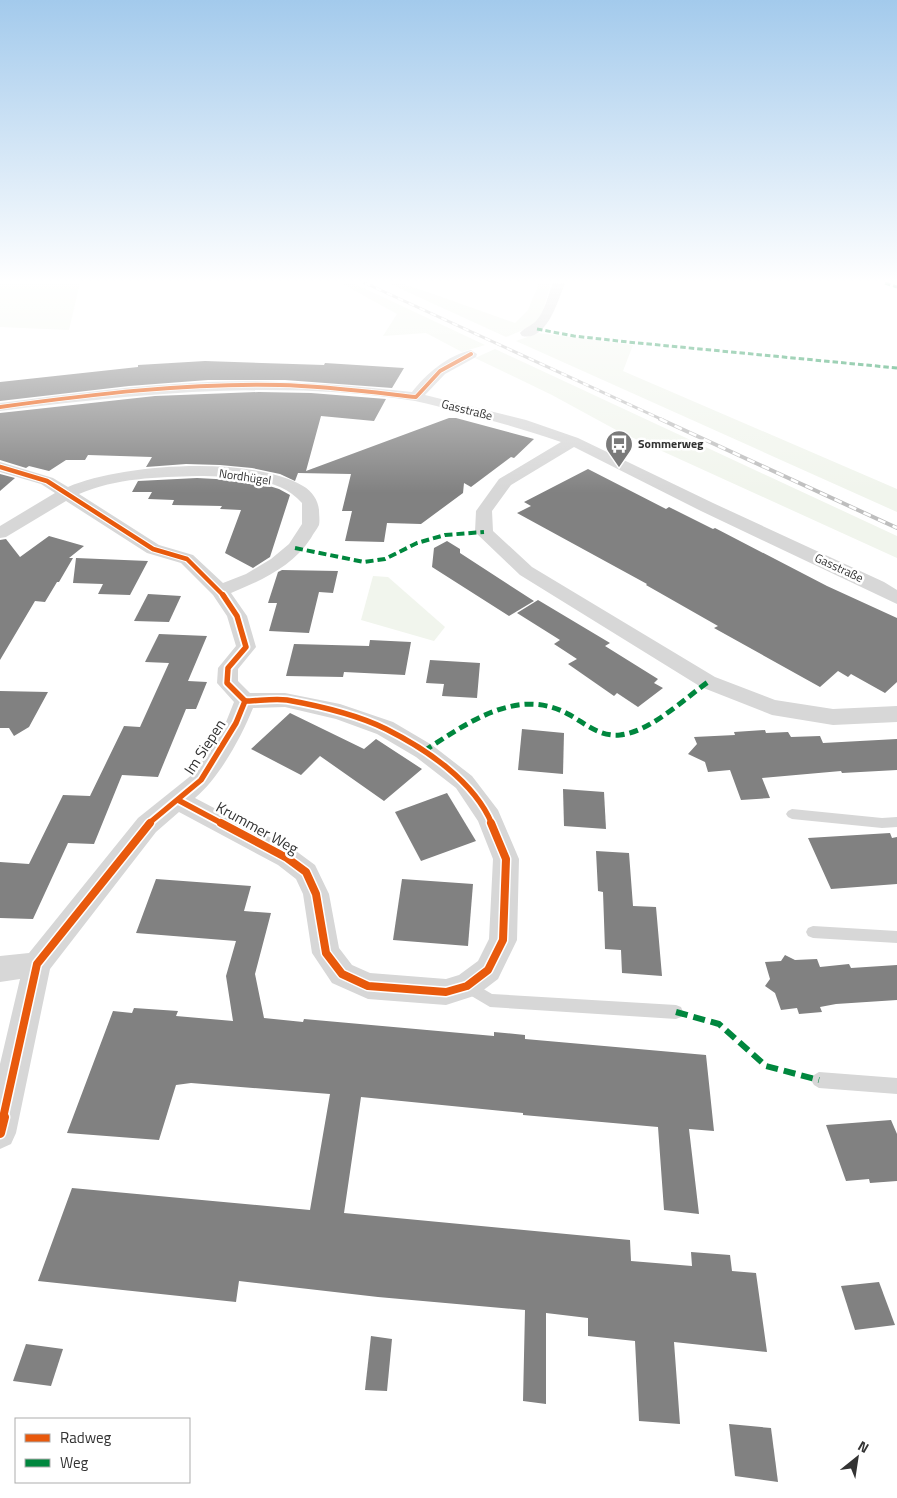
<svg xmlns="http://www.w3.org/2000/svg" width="897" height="1498" font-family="'Titillium Web',sans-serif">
	<rect width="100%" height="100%" fill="#fff"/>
	<g fill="#f1f5ed">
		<path d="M 0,283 L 80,283 L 69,330 L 0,327 Z"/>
		<path d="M 341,283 L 353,283 L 485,345 L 462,352 L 426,333 L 383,336 L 397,314 Z"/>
		<path d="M 388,283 L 402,283 L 515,323 L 528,310 L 539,283 L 551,283 C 540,320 543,323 506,337 Z"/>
		<path d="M 539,333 L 633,345 L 623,371 L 897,489 L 897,512 L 516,341 Z"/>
		<path d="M 495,349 L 897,536 L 897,558 L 618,431 L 552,395 L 475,358 Z"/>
		<path d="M 373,576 L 388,577 L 445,627 L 434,641 L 361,620 Z"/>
	</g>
	<g fill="#818181">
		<path d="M 205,361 L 324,365 L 325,363 L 404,368 L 392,388 L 285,380 L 208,380 L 129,386 L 0,401 L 0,382 L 138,367 L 138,365 Z"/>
		<path d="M 259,392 L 311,393 L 386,399 L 374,421 L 321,416 L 306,471 L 449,418 L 456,418 L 534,439 L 514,458 L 511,457 L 471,487 L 464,483 L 463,493 L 421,524 L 387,523 L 384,542 L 345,541 L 352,511 L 342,511 L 351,474 L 298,473 L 295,481 L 280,474 L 252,468 L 220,465 L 186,464 L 146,467 L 152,457 L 88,455 L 85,460 L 66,460 L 49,471 L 29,466 L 26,468 L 0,460 L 0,413 L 155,396 Z"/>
		<path d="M 588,469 L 666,509 L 669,507 L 713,529 L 715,528 L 827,586 L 897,618 L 897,682 L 885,693 L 851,674 L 848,677 L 838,671 L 820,687 L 714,628 L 718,626 L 646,585 L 647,584 L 517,513 L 531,506 L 524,502 Z"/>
		<path d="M 0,474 L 15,478 L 0,491 Z"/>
		<path d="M 197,478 L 253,481 L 279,489 L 290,495 L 270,557 L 253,568 L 225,553 L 241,510 L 220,509 L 222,506 L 172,505 L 174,500 L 148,499 L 152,492 L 132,492 L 138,481 Z"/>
		<path d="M 49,536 L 84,546 L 69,558 L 73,558 L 59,582 L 57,582 L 45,602 L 35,601 L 0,660 L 0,540 L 6,539 L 20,557 Z"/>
		<path d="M 447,541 L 460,549 L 460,553 L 534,601 L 509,616 L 432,567 L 434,548 Z"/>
		<path d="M 76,558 L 148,561 L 130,595 L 98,594 L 103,584 L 73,583 Z"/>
		<path d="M 282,570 L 338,571 L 333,593 L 319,592 L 309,633 L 269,631 L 277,603 L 268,603 L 278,572 Z"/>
		<path d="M 148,594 L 181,596 L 169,622 L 134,621 Z"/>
		<path d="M 538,600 L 610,643 L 605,646 L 658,679 L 654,683 L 663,688 L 638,707 L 617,693 L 614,696 L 568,664 L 577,659 L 554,644 L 560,640 L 517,613 Z"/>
		<path d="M 159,634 L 207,636 L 188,681 L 207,682 L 196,709 L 186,709 L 158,777 L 122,775 L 94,844 L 68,843 L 33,919 L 0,918 L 0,862 L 29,864 L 63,795 L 90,796 L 124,726 L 140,727 L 169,663 L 145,662 Z"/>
		<path d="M 370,640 L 411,642 L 405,675 L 344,672 L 343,677 L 286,676 L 294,644 L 369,646 Z"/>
		<path d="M 430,660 L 480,663 L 477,698 L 442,696 L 444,684 L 426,683 Z"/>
		<path d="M 0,691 L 48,692 L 29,727 L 14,736 L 9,728 L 0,728 Z"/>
		<path d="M 290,713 L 364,749 L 376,739 L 422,769 L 384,801 L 320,756 L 301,775 L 251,749 Z"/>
		<path d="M 522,729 L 564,733 L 563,774 L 518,770 Z"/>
		<path d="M 765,730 L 766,733 L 788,732 L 791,737 L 820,736 L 823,743 L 897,739 L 897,770 L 842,773 L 841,771 L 762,778 L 770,798 L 741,800 L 730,770 L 708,772 L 705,762 L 688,754 L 697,744 L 694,737 L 735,735 L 734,732 Z"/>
		<path d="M 563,789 L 604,792 L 606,829 L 564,826 Z"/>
		<path d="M 447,793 L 476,841 L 421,861 L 395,812 Z"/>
		<path d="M 890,833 L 892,838 L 897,837 L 897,884 L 831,889 L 808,838 Z"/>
		<path d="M 596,851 L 629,853 L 633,906 L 656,907 L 662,976 L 622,973 L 621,950 L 605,949 L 603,892 L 598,891 Z"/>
		<path d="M 156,879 L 251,886 L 244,911 L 271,913 L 255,974 L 264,1018 L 303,1022 L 304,1019 L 494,1036 L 494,1032 L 525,1035 L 525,1039 L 706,1055 L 714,1131 L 689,1129 L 699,1214 L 664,1210 L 658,1127 L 523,1115 L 523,1113 L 361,1097 L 344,1213 L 630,1240 L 631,1261 L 692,1266 L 691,1252 L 730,1255 L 732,1271 L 756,1273 L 767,1352 L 674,1342 L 680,1424 L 639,1421 L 635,1341 L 588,1336 L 588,1318 L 546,1313 L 546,1404 L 523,1401 L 525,1310 L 378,1297 L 239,1281 L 236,1302 L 38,1281 L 72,1188 L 310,1210 L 330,1094 L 191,1083 L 176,1085 L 159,1140 L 67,1133 L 113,1011 L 132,1013 L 134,1008 L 178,1011 L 176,1016 L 233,1021 L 226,976 L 236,941 L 136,933 Z"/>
		<path d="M 402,879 L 473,884 L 468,946 L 393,940 Z"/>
		<path d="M 785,955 L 795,960 L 817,959 L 820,967 L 849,964 L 851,968 L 897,965 L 897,1000 L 836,1004 L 820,1007 L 822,1012 L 799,1014 L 797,1008 L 781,1010 L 775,993 L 765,986 L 770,979 L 765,962 L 781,961 Z"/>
		<path d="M 891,1120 L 897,1134 L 897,1181 L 870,1183 L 869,1179 L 846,1181 L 826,1125 Z"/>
		<path d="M 879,1282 L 895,1325 L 855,1330 L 841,1286 Z"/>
		<path d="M 371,1336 L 392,1339 L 387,1391 L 365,1390 Z"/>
		<path d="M 26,1344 L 63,1349 L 51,1386 L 13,1381 Z"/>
		<path d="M 729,1424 L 771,1428 L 778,1482 L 735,1476 Z"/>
	</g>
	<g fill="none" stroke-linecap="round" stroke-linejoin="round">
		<g fill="#d7d7d7" fill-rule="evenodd">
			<path d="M 792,809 L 882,818 L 897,817 L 897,827 L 882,828 L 792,819 L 788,817 L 786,814 L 788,811 Z"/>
			<path d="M 813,926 L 897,931 L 897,943 L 813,938 L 808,936 L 806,932 L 808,928 Z"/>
			<path d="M 468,980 L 492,994 L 676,1005 L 681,1007 L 683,1012 L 681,1017 L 676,1019 L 490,1007 L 463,991 L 461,986 L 463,981 Z"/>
			<path d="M 819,1072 L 897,1078 L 897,1094 L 819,1088 L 814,1085 L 811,1080 L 814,1075 Z"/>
		</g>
		<g fill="#d7d7d7" fill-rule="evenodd">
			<path d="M 553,283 L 565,283 C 558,300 547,342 522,336 L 520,333 C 524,328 531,326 536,321 C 545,311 548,295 553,283 Z"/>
			<path d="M 471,350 L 477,354 L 476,357 L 445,374 L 425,395 L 526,420 L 578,438 L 713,503 L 884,582 L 897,590 L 897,604 L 701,511 L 574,447 L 511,485 L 492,511 L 493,531 L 532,567 L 715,677 L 775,700 L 833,709 L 897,706 L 897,722 L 833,725 L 772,715 L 701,687 L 520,575 L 475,532 L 476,511 L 499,479 L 561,442 C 527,430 494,421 459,412 C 445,408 430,404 415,401 C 277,379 137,394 0,411 L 0,403 C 69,394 138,385 208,382 C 276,379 345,385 412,392 C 427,373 447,356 471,350 Z"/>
			<path d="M 0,462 L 53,478 L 68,487 C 122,464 250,455 303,486 C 312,491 318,500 319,510 C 319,514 320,521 319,525 C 317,529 313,534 311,538 C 292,567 262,580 231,593 L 247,616 L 256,647 L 238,669 L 238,681 L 250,693 L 285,693 L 340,704 L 393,722 L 432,745 L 472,776 L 498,810 L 519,859 L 517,940 L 498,979 L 477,995 L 446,1005 L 368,999 L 332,983 L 312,953 L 303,894 L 296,879 L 278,865 L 179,812 L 156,832 L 50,969 L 16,1133 L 11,1144 L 0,1149 L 0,1064 L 20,979 L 0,982 L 0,956 L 29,953 L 138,818 L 193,774 L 226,722 L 234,702 L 217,683 L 218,668 L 236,646 L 227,616 L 213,595 L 181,563 L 147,553 L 66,501 L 6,537 L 0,538 L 0,526 L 55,493 L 41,484 L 0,472 ZM 197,476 C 231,477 278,475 302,503 L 302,524 L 289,544 L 271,559 L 246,574 L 223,583 L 193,555 L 159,545 L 79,494 C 116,478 158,477 197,476 ZM 285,707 L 336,719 L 377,734 L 416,757 L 456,788 L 478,821 L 493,859 L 489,939 L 478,961 L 459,975 L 446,979 L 370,973 L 352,965 L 339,948 L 329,894 L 315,865 L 296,851 L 195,798 C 219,778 241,738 253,708 Z"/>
		</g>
		<g stroke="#bebebe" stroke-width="3">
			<path id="rail-far1" d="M 365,283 L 663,420"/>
		</g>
		<g stroke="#bebebe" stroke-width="4">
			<path id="rail" d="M 660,419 L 897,528"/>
		</g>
		<use href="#rail-far1" stroke="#fff" stroke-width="2" stroke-dasharray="6" stroke-linecap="butt"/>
		<use href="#rail" stroke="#fff" stroke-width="2.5" stroke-dasharray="8" stroke-linecap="butt"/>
		<g stroke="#00873e" stroke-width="3" stroke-dasharray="5.5 3" stroke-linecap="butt">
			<path d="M 885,283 L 897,287"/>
			<path d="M 537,329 L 574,336 L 628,342 L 897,368"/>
		</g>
		<path stroke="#00873e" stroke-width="4" stroke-dasharray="8 4" stroke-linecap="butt" d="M 295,548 L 364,562 L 385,559 L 417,543 L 445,535 L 484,532"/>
		<path stroke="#00873e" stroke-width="5" stroke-dasharray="9 5" stroke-linecap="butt" d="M 424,751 C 466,724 517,686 568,714 C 585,723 599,737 620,735 C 650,732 684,699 708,682"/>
		<path stroke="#00873e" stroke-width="6" stroke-dasharray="12 6" stroke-linecap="butt" d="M 676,1012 L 719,1024 L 766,1066 L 819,1080"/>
		<g stroke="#fff" stroke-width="5.5">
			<path id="cycleway-far4" d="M 0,407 C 93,394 186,383 280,385 C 325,386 371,392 416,397 L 440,371 L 471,354"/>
		</g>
		<g stroke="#fff" stroke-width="7">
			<path id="cycleway-far3" d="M 0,467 L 47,481 L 153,549 L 187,559 L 224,596"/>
		</g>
		<g stroke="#fff" stroke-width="9">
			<g id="cycleway-far2">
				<path d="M 245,701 C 258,701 274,698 287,700 C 320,706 356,714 386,729 C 426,749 474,781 492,824"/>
				<path d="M 178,800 L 223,824"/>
				<path d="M 148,824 L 201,780 L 236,723 L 245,701 L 227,683 L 228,668 L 246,647 L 237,616 L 223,595"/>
			</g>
		</g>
		<g stroke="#fff" stroke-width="11">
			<g id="cycleway-far1">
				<path d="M 221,823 L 287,858 L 306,872 L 316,894 L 326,953 L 342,974 L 368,986 L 446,992 L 467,986 L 488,970 L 503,940 L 506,859 L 491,823"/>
				<path d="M 3,1118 L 37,964 L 150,823"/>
			</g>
		</g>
		<g stroke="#fff" stroke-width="13">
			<path id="cycleway" d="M 0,1133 L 4,1117"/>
		</g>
		<use href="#cycleway-far4" stroke="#e8590c" stroke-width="4"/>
		<use href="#cycleway-far3" stroke="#e8590c" stroke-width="4.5"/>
		<use href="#cycleway-far2" stroke="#e8590c" stroke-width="5.5"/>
		<use href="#cycleway-far1" stroke="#e8590c" stroke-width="8"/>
		<use href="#cycleway" stroke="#e8590c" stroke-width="10"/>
	</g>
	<linearGradient id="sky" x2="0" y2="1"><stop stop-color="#a3caec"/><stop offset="0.57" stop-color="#fff"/><stop offset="1" stop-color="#fff" stop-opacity="0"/></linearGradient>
	<rect width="897" height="493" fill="url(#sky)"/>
	<defs>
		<g id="bus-pin" transform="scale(1.4375)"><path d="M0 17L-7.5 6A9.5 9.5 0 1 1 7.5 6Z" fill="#7a7a7a" stroke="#fff"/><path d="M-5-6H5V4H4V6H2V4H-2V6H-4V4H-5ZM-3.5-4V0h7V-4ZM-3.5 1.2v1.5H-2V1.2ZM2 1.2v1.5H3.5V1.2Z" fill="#fff"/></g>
	</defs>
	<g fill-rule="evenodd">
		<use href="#bus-pin" x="619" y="444"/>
	</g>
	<g text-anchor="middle" stroke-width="5" stroke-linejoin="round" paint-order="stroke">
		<g font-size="12" fill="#333" stroke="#fff">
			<text transform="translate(467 410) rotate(14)" y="4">Gasstraße</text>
			<text transform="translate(245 477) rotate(8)" y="4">Nordhügel</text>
			<text transform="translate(839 568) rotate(25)" y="4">Gasstraße</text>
		</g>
		<g font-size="12" font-weight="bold" fill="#333" stroke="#fff" text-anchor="start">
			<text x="638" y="448">Sommerweg</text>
		</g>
		<g font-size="15" fill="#333" stroke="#fff">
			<text transform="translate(205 747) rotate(-57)" y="5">Im Siepen</text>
			<text transform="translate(257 828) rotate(29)" y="5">Krummer Weg</text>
		</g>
	</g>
	<rect x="15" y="1418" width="175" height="65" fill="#ffffff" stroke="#adadad"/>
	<rect x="25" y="1434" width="25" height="8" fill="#e8590c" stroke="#adadad"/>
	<text x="60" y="1443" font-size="15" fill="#333333">Radweg</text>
	<rect x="25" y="1459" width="25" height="8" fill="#00873e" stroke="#adadad"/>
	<text x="60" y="1468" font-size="15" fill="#333333">Weg</text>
	<g transform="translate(857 1458) rotate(30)" stroke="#ffffff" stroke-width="4" paint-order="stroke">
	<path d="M0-4L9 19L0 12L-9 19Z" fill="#333333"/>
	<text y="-8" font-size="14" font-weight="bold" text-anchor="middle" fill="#333333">N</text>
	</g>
</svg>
